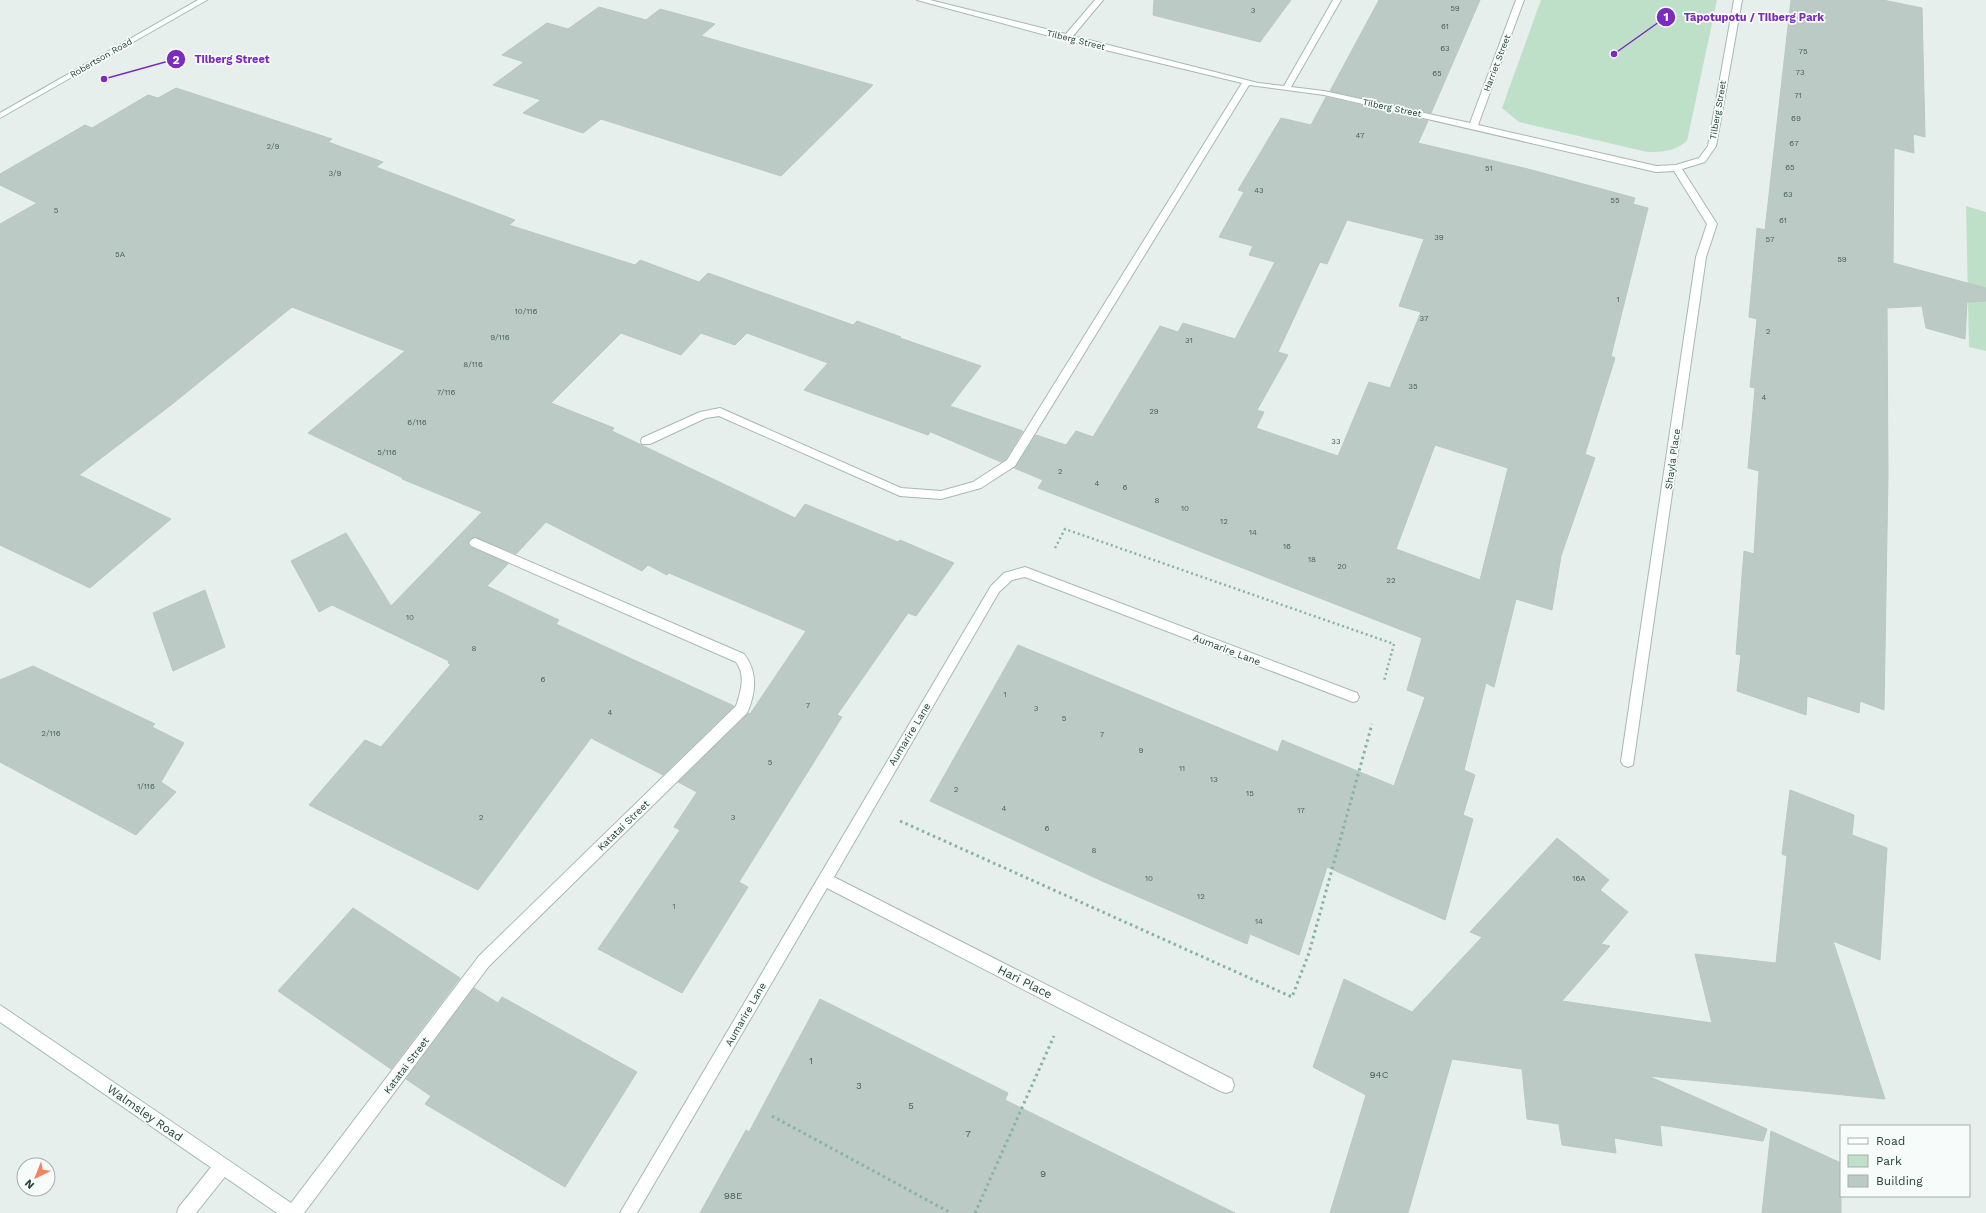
<svg xmlns="http://www.w3.org/2000/svg" width="1986" height="1213" font-family="'Work Sans',sans-serif">
	<rect width="100%" height="100%" fill="#e6efeb"/>
	<g fill="#bfe0c8">
		<path d="M 1541,0 L 1717,0 L 1687,141 C 1675,151 1663,152 1647,152 L 1519,122 L 1502,108 Z"/>
		<path d="M 1966,206 L 1986,212 L 1986,351 L 1969,347 Z"/>
	</g>
	<g fill="#bbcac4" stroke="#b8c9c2" fill-rule="evenodd">
		<path d="M 1154,0 L 1291,0 L 1260,42 L 1153,15 Z"/>
		<path d="M 1379,0 L 1480,0 L 1431,113 L 1330,91 Z"/>
		<path d="M 1791,0 L 1883,0 L 1922,8 L 1925,137 L 1913,134 L 1914,153 L 1894,148 L 1893,263 L 1986,288 L 1986,301 L 1967,302 L 1965,339 L 1926,328 L 1922,306 L 1887,308 L 1888,475 L 1884,710 L 1860,701 L 1859,713 L 1807,696 L 1806,715 L 1737,691 L 1741,655 L 1736,654 L 1744,551 L 1754,554 L 1759,471 L 1748,468 L 1755,388 L 1750,387 L 1757,319 L 1749,317 L 1757,228 L 1765,230 Z"/>
		<path d="M 599,7 L 646,20 L 660,9 L 715,24 L 701,36 L 873,85 L 781,176 L 601,119 L 583,133 L 523,113 L 541,100 L 493,85 L 524,62 L 502,55 L 547,23 L 568,29 Z"/>
		<path d="M 176,88 L 332,139 L 328,142 L 383,162 L 376,167 L 515,220 L 509,225 L 635,265 L 640,260 L 699,282 L 708,273 L 853,325 L 857,321 L 901,337 L 900,338 L 981,366 L 950,406 L 1023,431 L 1006,459 L 1001,462 L 931,432 L 932,430 L 928,435 L 804,390 L 828,363 L 747,333 L 735,345 L 701,333 L 681,355 L 621,333 L 551,403 L 614,428 L 612,431 L 795,518 L 805,504 L 898,542 L 900,540 L 954,563 L 916,616 L 908,613 L 837,715 L 842,717 L 739,882 L 748,887 L 682,993 L 598,949 L 680,830 L 674,827 L 697,792 L 678,782 L 749,713 L 750,714 L 806,631 L 669,573 L 667,575 L 648,565 L 642,571 L 546,522 L 516,554 L 474,537 L 468,542 L 470,547 L 508,564 L 487,586 L 559,620 L 556,624 L 734,706 L 663,775 L 591,738 L 478,890 L 309,805 L 365,740 L 381,747 L 451,664 L 448,663 L 449,661 L 332,605 L 319,612 L 291,561 L 346,533 L 391,606 L 482,512 L 402,479 L 403,478 L 308,433 L 405,351 L 292,307 L 171,405 L 79,475 L 171,519 L 90,588 L 0,545 L 0,224 L 37,203 L 0,185 L 0,174 L 85,125 L 92,128 L 148,95 L 158,98 Z"/>
		<path d="M 1326,97 L 1428,121 L 1418,143 L 1528,169 L 1635,198 L 1633,204 L 1648,208 L 1611,356 L 1615,358 L 1585,454 L 1595,458 L 1561,556 L 1552,610 L 1516,599 L 1494,687 L 1486,683 L 1464,770 L 1475,775 L 1463,815 L 1473,819 L 1445,920 L 1327,867 L 1299,955 L 1250,934 L 1247,944 L 1102,881 L 930,801 L 1018,645 L 1278,752 L 1282,740 L 1394,786 L 1425,697 L 1407,690 L 1422,638 L 1038,488 L 1043,480 L 1014,468 L 1036,435 L 1066,445 L 1076,431 L 1093,437 L 1160,326 L 1178,332 L 1183,323 L 1235,339 L 1275,262 L 1249,255 L 1253,246 L 1219,237 L 1244,192 L 1238,190 L 1281,118 L 1311,125 ZM 1347,220 L 1424,239 L 1399,306 L 1421,312 L 1390,388 L 1369,382 L 1338,456 L 1256,428 L 1264,412 L 1257,410 L 1288,355 L 1278,352 L 1320,262 L 1327,264 ZM 1435,445 L 1508,468 L 1480,580 L 1396,549 Z"/>
		<path d="M 205,590 L 225,647 L 173,671 L 153,613 Z"/>
		<path d="M 33,666 L 155,724 L 152,727 L 184,743 L 161,782 L 176,792 L 136,835 L 0,762 L 0,680 Z"/>
		<path d="M 1790,790 L 1854,815 L 1852,835 L 1887,848 L 1880,960 L 1833,941 L 1885,1099 L 1648,1076 L 1767,1129 L 1763,1141 L 1660,1125 L 1662,1146 L 1614,1138 L 1616,1153 L 1562,1145 L 1559,1124 L 1527,1119 L 1522,1069 L 1452,1059 L 1408,1213 L 1330,1213 L 1366,1095 L 1313,1067 L 1344,979 L 1412,1012 L 1482,937 L 1470,932 L 1557,838 L 1609,880 L 1600,890 L 1628,912 L 1601,944 L 1610,946 L 1562,1001 L 1712,1023 L 1695,954 L 1776,963 L 1787,856 L 1782,854 Z"/>
		<path d="M 353,908 L 460,978 L 391,1069 L 278,991 Z"/>
		<path d="M 474,988 L 498,1003 L 502,997 L 637,1072 L 565,1187 L 425,1104 L 431,1096 L 406,1079 Z"/>
		<path d="M 820,999 L 1008,1093 L 1005,1100 L 1235,1213 L 700,1213 L 746,1130 L 749,1132 Z"/>
		<path d="M 1771,1131 L 1841,1163 L 1841,1213 L 1762,1213 Z"/>
	</g>
	<g fill="none" stroke-linecap="round" stroke-linejoin="round">
		<g stroke="#a8b8b2" stroke-width="2">
			<path id="lane" d="M 222,1159 L 228,1161 L 230,1167 L 228,1173 L 196,1213 L 177,1213 L 179,1207 L 216,1161 Z"/>
		</g>
		<g stroke="#a8b8b2" stroke-width="2">
			<g id="street">
				<path d="M 917,0 L 930,0 L 1066,34 L 1095,0 L 1103,0 L 1073,36 L 1258,83 L 1284,86 L 1333,0 L 1341,0 L 1291,87 L 1324,91 L 1470,123 L 1516,0 L 1524,0 L 1478,125 L 1656,166 L 1676,165 L 1699,158 L 1708,146 L 1734,0 L 1742,0 L 1716,146 L 1705,162 L 1682,169 L 1717,224 L 1706,257 L 1633,765 L 1628,767 L 1623,765 L 1621,761 L 1696,257 L 1707,224 L 1674,171 L 1656,172 L 1324,95 L 1249,85 L 1015,466 L 981,488 L 941,499 L 900,496 L 719,416 L 706,418 L 650,444 L 642,444 L 641,441 L 642,438 L 700,412 L 720,408 L 901,488 L 941,491 L 973,482 L 1007,460 L 1242,83 L 1064,40 Z"/>
				<path d="M 475,538 L 744,654 C 758,672 756,693 747,713 L 489,966 L 304,1213 L 286,1213 L 288,1207 L 479,956 L 736,706 C 741,691 746,675 736,662 L 471,546 L 469,543 L 471,540 Z"/>
				<path d="M 1025,567 L 1357,693 L 1359,697 L 1357,701 L 1353,702 L 1025,577 L 1012,580 L 999,592 L 834,877 L 1232,1079 L 1234,1085 L 1232,1091 L 1226,1093 L 1220,1091 L 827,888 L 637,1213 L 620,1213 L 991,586 L 1004,573 Z"/>
			</g>
		</g>
		<g stroke="#a4bbb3" stroke-width="2">
			<g id="secondary">
				<path d="M 198,0 L 207,0 L 0,118 L 0,113 Z"/>
				<path d="M 0,1005 L 297,1207 L 299,1213 L 277,1213 L 0,1022 Z"/>
			</g>
		</g>
		<path stroke="#86b3a5" stroke-width="2.5" stroke-dasharray="2 3" stroke-linecap="butt" d="M 1055,548 L 1065,529 L 1394,644 L 1384,681"/>
		<g stroke="#86b3a5" stroke-width="3" stroke-dasharray="2.5 3.5" stroke-linecap="butt">
			<path d="M 900,821 L 1292,997 L 1309,953 L 1372,724"/>
			<path d="M 772,1116 L 951,1213"/>
			<path d="M 975,1213 L 1054,1036"/>
		</g>
		<use href="#lane" fill="#fff" fill-rule="evenodd"/>
		<use href="#street" fill="#fff" fill-rule="evenodd"/>
		<use href="#secondary" fill="#fff" fill-rule="evenodd"/>
	</g>
	<g text-anchor="middle" stroke-width="3.5" stroke-linejoin="round" paint-order="stroke">
		<g font-size="8" fill="#4a645c">
			<text x="1455" y="11">59</text>
			<text x="1253" y="13">3</text>
			<text x="1445" y="29">61</text>
			<text x="1445" y="51">63</text>
			<text x="1803" y="54">75</text>
			<text x="1800" y="75">73</text>
			<text x="1437" y="76">65</text>
			<text x="1798" y="98">71</text>
			<text x="1796" y="121">69</text>
			<text x="1360" y="138">47</text>
			<text x="1794" y="146">67</text>
			<text x="273" y="149">2/9</text>
			<text x="1790" y="170">65</text>
			<text x="1489" y="171">51</text>
			<text x="335" y="176">3/9</text>
			<text x="1259" y="193">43</text>
			<text x="1788" y="197">63</text>
			<text x="1615" y="203">55</text>
			<text x="56" y="213">5</text>
			<text x="1783" y="223">61</text>
			<text x="1439" y="240">39</text>
			<text x="1770" y="242">57</text>
			<text x="120" y="257">5A</text>
			<text x="1842" y="262">59</text>
			<text x="1618" y="302">1</text>
			<text x="526" y="314">10/116</text>
			<text x="1424" y="321">37</text>
			<text x="1768" y="334">2</text>
			<text x="500" y="340">9/116</text>
			<text x="1189" y="343">31</text>
			<text x="473" y="367">8/116</text>
			<text x="1413" y="389">35</text>
			<text x="446" y="395">7/116</text>
			<text x="1764" y="400">4</text>
			<text x="1154" y="414">29</text>
			<text x="417" y="425">6/116</text>
			<text x="1336" y="444">33</text>
			<text x="387" y="455">5/116</text>
			<text x="1060" y="474">2</text>
			<text x="1097" y="486">4</text>
			<text x="1125" y="490">6</text>
			<text x="1157" y="503">8</text>
			<text x="1185" y="511">10</text>
			<text x="1224" y="524">12</text>
			<text x="1253" y="535">14</text>
			<text x="1287" y="549">16</text>
			<text x="1312" y="562">18</text>
			<text x="1342" y="569">20</text>
			<text x="1391" y="583">22</text>
			<text x="410" y="620">10</text>
			<text x="474" y="651">8</text>
			<text x="543" y="682">6</text>
			<text x="1005" y="697">1</text>
			<text x="808" y="708">7</text>
			<text x="1036" y="711">3</text>
			<text x="610" y="715">4</text>
			<text x="1064" y="721">5</text>
			<text x="51" y="736">2/116</text>
			<text x="1102" y="737">7</text>
			<text x="1141" y="753">9</text>
			<text x="770" y="765">5</text>
			<text x="1182" y="771">11</text>
			<text x="1214" y="782">13</text>
			<text x="146" y="789">1/116</text>
			<text x="956" y="792">2</text>
			<text x="1250" y="796">15</text>
			<text x="1004" y="811">4</text>
			<text x="1301" y="813">17</text>
			<text x="481" y="820">2</text>
			<text x="733" y="820">3</text>
			<text x="1047" y="831">6</text>
			<text x="1094" y="853">8</text>
			<text x="1149" y="881">10</text>
			<text x="1579" y="881">16A</text>
			<text x="1201" y="899">12</text>
			<text x="674" y="909">1</text>
			<text x="1259" y="924">14</text>
		</g>
		<g font-size="9" fill="#24423a" stroke="#f7fbf9">
			<text transform="translate(1076 40) rotate(14)" y="3">Tilberg Street</text>
			<text transform="translate(101 58) rotate(-30)" y="3">Robertson Road</text>
			<text transform="translate(1497 63) rotate(-69)" y="3">Harriet Street</text>
			<text transform="translate(1392 108) rotate(12)" y="3">Tilberg Street</text>
			<text transform="translate(1718 110) rotate(-80)" y="3">Tilberg Street</text>
		</g>
		<g font-size="10" fill="#24423a" stroke="#f7fbf9">
			<text transform="translate(1672 459) rotate(-82)" y="4">Shayla Place</text>
			<text transform="translate(1227 649) rotate(21)" y="4">Aumarire Lane</text>
			<text transform="translate(909 734) rotate(-59)" y="4">Aumarire Lane</text>
			<text transform="translate(623 825) rotate(-44)" y="4">Katatai Street</text>
			<text transform="translate(745 1014) rotate(-60)" y="4">Aumarire Lane</text>
			<text transform="translate(406 1065) rotate(-53)" y="4">Katatai Street</text>
		</g>
		<g font-size="10" fill="#4a645c">
			<text x="811" y="1064">1</text>
			<text x="1379" y="1078">94C</text>
			<text x="859" y="1089">3</text>
			<text x="911" y="1109">5</text>
			<text x="968" y="1137">7</text>
			<text x="1043" y="1177">9</text>
			<text x="733" y="1199">98E</text>
		</g>
		<g font-size="12" fill="#24423a" stroke="#f7fbf9">
			<text transform="translate(1025 982) rotate(27)" y="4">Hari Place</text>
			<text transform="translate(145 1113) rotate(35)" y="4">Walmsley Road</text>
		</g>
	</g>
	<path fill="none" stroke="#7b2cbf" stroke-width="1.5" d="M1614 54L1666 17M104 79L176 59"/>
	<g fill="#7b2cbf" stroke="#f7fbf9" stroke-width="1.5">
		<circle cx="1614" cy="54" r="4"/>
		<circle cx="104" cy="79" r="4"/>
		<circle cx="1666" cy="17" r="10"/>
		<circle cx="176" cy="59" r="10"/>
	</g>
	<g font-size="12" text-anchor="middle" font-weight="bold" fill="#fff">
		<text x="1666" y="21">1</text>
		<text x="176" y="64">2</text>
	</g>
	<g font-size="11" text-anchor="middle" font-weight="bold" fill="#7b2cbf" stroke="#f7fbf9" stroke-width="3.5" stroke-linejoin="round" paint-order="stroke">
		<text x="1754" y="21">Tāpotupotu / Tilberg Park</text>
		<text x="232" y="63">Tilberg Street</text>
	</g>
	<rect x="1840" y="1125" width="130" height="72" fill="#f7fbf9" stroke="#a3b1ad"/>
	<rect x="1848" y="1138" width="20" height="6" fill="#ffffff" stroke="#a3b1ad"/>
	<text x="1876" y="1145" font-size="12" fill="#24423a">Road</text>
	<rect x="1848" y="1155" width="20" height="12" fill="#bfe0c8" stroke="#a3b1ad"/>
	<text x="1876" y="1165" font-size="12" fill="#24423a">Park</text>
	<rect x="1848" y="1175" width="20" height="12" fill="#bbcac4" stroke="#a3b1ad"/>
	<text x="1876" y="1185" font-size="12" fill="#24423a">Building</text>
	<g transform="translate(36 1177) rotate(223)"><circle r="19" fill="#f7fbf9" stroke="#a3b1ad"/>
	<path d="M0-3L7 15L0 10L-7 15Z" fill="#f4845f"/>
	<text y="-6" font-size="11" font-weight="bold" text-anchor="middle" fill="#24423a">N</text>
	</g>
</svg>
